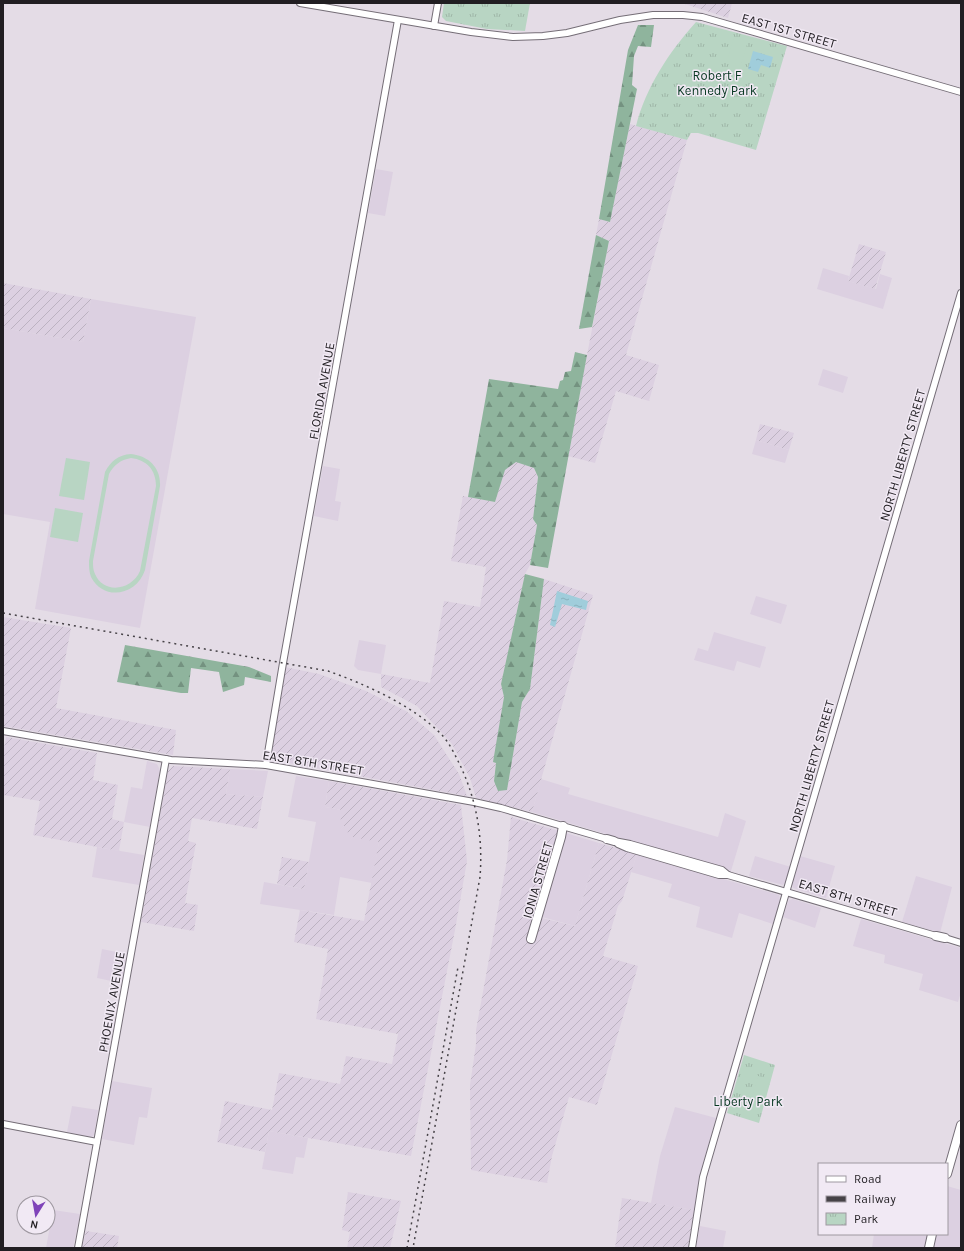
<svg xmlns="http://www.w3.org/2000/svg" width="964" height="1251" font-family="Karla,sans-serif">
	<defs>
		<pattern id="industrial-furrows" width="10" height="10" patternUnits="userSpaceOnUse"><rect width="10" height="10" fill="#dcd0e1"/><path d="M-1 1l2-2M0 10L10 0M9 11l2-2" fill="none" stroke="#bcb2c1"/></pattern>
		<pattern id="forest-firs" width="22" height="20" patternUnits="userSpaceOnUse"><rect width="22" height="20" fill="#8fb49d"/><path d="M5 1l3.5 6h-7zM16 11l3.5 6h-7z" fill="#749280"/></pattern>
		<pattern id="park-tufts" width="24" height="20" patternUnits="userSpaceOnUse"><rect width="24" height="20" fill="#b8d5c3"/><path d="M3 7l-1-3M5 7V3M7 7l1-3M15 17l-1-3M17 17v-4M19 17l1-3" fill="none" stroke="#9eb6a7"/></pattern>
		<pattern id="water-ripples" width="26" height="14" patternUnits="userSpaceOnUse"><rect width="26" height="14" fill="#a0cddb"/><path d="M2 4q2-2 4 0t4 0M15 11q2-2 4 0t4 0" fill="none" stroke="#8ab0bc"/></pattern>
	</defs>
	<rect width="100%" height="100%" fill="#e4dce6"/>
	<g fill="#dcd0e1">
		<path d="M 376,169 L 393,172 L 385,216 L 368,213 Z"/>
		<path d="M 823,268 L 849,276 L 848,281 L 876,289 L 880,274 L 892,278 L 883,309 L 817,289 Z"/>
		<path d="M 91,299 L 196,317 L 140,628 L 35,609 L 50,522 L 3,514 L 3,328 L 83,342 Z"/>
		<path d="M 823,369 L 848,377 L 843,393 L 818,385 Z"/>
		<path d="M 756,440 L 789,450 L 785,463 L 752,454 Z"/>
		<path d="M 323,466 L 340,469 L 335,501 L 341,502 L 338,521 L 314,516 Z"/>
		<path d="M 756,596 L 787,605 L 781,624 L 750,614 Z"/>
		<path d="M 714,632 L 766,647 L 760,668 L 737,661 L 734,671 L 694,660 L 698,648 L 708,651 Z"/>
		<path d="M 359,640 L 386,645 L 381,674 L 358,670 L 354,666 Z"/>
		<path d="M 147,761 L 157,764 L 160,770 L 150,827 L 124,822 L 131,787 L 142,789 Z"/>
		<path d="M 230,769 L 268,771 L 263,797 L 226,794 Z"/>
		<path d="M 296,776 L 329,781 L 325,807 L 342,810 L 349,827 L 379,842 L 372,883 L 340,877 L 334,915 L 260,904 L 264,882 L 304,889 L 316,822 L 288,817 Z"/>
		<path d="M 541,779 L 570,788 L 568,794 L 718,837 L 725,813 L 746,821 L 731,871 L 532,812 Z"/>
		<path d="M 566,833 L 599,843 L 575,926 L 542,917 Z"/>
		<path d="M 97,847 L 144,855 L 139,885 L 92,877 Z"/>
		<path d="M 637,854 L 779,895 L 780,899 L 779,905 L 773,924 L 739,913 L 732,938 L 696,927 L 700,907 L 668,897 L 672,884 L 631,872 Z"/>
		<path d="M 755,856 L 791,867 L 785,882 L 783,885 L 749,876 Z"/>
		<path d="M 800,856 L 835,866 L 826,898 L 793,888 L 792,884 Z"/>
		<path d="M 916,876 L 952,887 L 940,933 L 902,922 Z"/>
		<path d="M 793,899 L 821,908 L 815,928 L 783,917 L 788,902 L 789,900 Z"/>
		<path d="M 861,919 L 961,948 L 961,992 L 958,1002 L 919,990 L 923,974 L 884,963 L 885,955 L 853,946 Z"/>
		<path d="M 102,949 L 126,954 L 121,983 L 97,978 Z"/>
		<path d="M 112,1081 L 152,1088 L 147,1118 L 139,1117 L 134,1145 L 102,1139 Z"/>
		<path d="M 72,1106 L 98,1110 L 94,1135 L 91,1137 L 67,1132 Z"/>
		<path d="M 675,1107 L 716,1118 L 700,1174 L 694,1210 L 651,1203 L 660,1156 Z"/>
		<path d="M 269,1131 L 308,1138 L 304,1158 L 296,1157 L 293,1174 L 262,1169 Z"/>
		<path d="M 947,1186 L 961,1190 L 961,1248 L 872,1248 L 874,1234 L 947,1234 Z"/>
		<path d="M 53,1210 L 80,1214 L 73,1248 L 46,1248 Z"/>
		<path d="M 700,1226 L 726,1231 L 723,1248 L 696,1248 Z"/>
	</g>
	<g fill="url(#industrial-furrows)">
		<path d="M 682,3 L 732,3 L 728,18 Z"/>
		<path d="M 630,124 L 687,140 L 626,355 L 659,365 L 649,401 L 616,391 L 595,463 L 568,456 L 587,355 L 609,241 L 596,235 L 599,219 L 610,222 Z"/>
		<path d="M 859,244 L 886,252 L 875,289 L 848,281 Z"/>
		<path d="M 3,283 L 91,299 L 83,342 L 3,328 Z"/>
		<path d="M 760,424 L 794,433 L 789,450 L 756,440 Z"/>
		<path d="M 516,461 L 534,468 L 538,477 L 533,519 L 537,525 L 530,565 L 525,574 L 501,684 L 504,697 L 494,762 L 496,762 L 494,781 L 507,790 L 522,702 L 530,689 L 544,579 L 593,595 L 532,812 L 476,798 L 470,778 L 452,744 L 417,706 L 381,687 L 381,674 L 430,683 L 444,601 L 480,607 L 486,567 L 451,561 L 463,496 L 495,502 L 505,469 Z"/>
		<path d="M 3,617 L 71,628 L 56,708 L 176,730 L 173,755 L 3,726 Z"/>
		<path d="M 285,667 L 319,674 L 366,691 L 406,711 L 434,735 L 459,774 L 467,796 L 272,760 L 270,755 Z"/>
		<path d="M 6,737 L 97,753 L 93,780 L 118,785 L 112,819 L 124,822 L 119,851 L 33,835 L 40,801 L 3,795 L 3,754 Z"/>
		<path d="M 173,766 L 230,769 L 226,794 L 263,797 L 257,829 L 192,818 L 188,841 L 196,843 L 185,903 L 198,905 L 194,931 L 141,922 L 168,771 Z"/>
		<path d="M 329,781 L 461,805 L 467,861 L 455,930 L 411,1156 L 269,1131 L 265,1152 L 217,1142 L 225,1101 L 272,1110 L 279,1073 L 340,1084 L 346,1056 L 392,1064 L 398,1034 L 316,1019 L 328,949 L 294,942 L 300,910 L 364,921 L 379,842 L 347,836 L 349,827 L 340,825 L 342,810 L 325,807 Z"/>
		<path d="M 511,817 L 566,833 L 542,918 L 575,926 L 599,843 L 637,854 L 622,901 L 618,906 L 603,956 L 638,966 L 597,1105 L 569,1097 L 552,1156 L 547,1183 L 471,1170 L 470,1085 L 476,1044 L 476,1030 L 507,860 Z"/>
		<path d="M 282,857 L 309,862 L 304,889 L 277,884 Z"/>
		<path d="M 348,1192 L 401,1201 L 390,1248 L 347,1248 L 350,1232 L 342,1230 Z"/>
		<path d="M 622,1198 L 694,1210 L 688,1248 L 615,1248 Z"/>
		<path d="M 86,1231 L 119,1236 L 117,1248 L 82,1248 Z"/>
	</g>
	<g fill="url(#forest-firs)">
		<path d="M 638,25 L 654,25 L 651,47 L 638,46 L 634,56 L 632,85 L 637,89 L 610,222 L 599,219 L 628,50 Z"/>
		<path d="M 596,235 L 609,241 L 592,327 L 579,329 Z"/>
		<path d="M 575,352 L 587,355 L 548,568 L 530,565 L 537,525 L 533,519 L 538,477 L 534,468 L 516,462 L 505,470 L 495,502 L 468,497 L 489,379 L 558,389 L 560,381 L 563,380 L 565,372 L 571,371 Z"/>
		<path d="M 525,574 L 544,579 L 530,689 L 522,702 L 507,790 L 498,791 L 494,781 L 496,763 L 493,762 L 504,697 L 501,684 Z"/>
		<path d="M 125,645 L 249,667 L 271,676 L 271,682 L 245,677 L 244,685 L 223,692 L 219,672 L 191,668 L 188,693 L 181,693 L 117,682 Z"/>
	</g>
	<g fill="url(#park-tufts)">
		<path d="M 444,3 L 530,3 L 525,31 L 487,29 L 446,21 L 442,17 Z"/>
		<path d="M 696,22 L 787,46 L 756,150 L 698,133 L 691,133 L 687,140 L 636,126 C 646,87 669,52 696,22 Z"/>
		<path d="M 744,1055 L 775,1065 L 759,1123 L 727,1113 Z"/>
	</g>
	<g fill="#b8d5c3" fill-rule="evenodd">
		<path d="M 734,37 L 748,41 L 741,65 L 727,61 Z"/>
		<path d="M 131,454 C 149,456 161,468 160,486 L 145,570 C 137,595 104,602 91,577 C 89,572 89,566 89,561 L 105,472 C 111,461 118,455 131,454 ZM 131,458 C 147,460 156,470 156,486 L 140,571 C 132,590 104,595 95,574 C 93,570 93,566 93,561 L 109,474 C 114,465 120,460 131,458 Z"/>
		<path d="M 66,458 L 90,462 L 84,500 L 59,496 Z"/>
		<path d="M 55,508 L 83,513 L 78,542 L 50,537 Z"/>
		<path d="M 758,1076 L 770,1079 L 764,1100 L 752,1097 Z"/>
	</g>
	<g fill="url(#water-ripples)">
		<path d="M 753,51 L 773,57 L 770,68 L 761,65 L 758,72 L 748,69 Z"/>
		<path d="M 557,591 L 588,601 L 586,610 L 562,604 L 555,627 L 550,625 Z"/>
	</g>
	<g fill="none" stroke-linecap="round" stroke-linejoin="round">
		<g stroke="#756e77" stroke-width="8">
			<g id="minor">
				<path d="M 300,3 L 471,32 L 513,37 L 543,36 L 567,33 L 620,20 L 653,15 L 683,15 L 702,17 L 961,92"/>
				<path d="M 434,26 L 438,3"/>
				<path d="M 3,731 L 171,760 L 266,765 L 474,802 L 501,808 L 607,839"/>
				<path d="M 266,765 L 283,663 L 398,20"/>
				<path d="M 614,841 L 630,844 L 722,870 L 728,875 L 936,936"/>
				<path d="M 618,844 L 627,848 L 719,875 L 728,875"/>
				<path d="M 945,938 L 961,943"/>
				<path d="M 3,1124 L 97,1142"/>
				<path d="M 78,1248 L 166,759"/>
				<path d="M 692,1248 L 703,1177 L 961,293"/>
			</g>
		</g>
		<g stroke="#756e77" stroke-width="10">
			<g id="major">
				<path d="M 607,839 L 614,841"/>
				<path d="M 936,936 L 945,938"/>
				<path d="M 531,939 L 561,837 L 563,826"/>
				<path d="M 947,1174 L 961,1125"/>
				<path d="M 929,1248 L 932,1234"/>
			</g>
		</g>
		<use href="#minor" stroke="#fff" stroke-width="6"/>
		<use href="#major" stroke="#fff" stroke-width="8"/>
		<g stroke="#464247" stroke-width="1.5" stroke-dasharray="2 4" stroke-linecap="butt">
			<path d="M 3,613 L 328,671 C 367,685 412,705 441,734 C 449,742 455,755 460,765 C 477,801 483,838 480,877 L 413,1248"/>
			<path d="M 407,1248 L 458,967"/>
		</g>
	</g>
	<g text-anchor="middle" stroke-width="3" stroke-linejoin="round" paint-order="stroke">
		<g font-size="13" fill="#211e22" stroke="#f1e9f4">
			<text transform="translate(789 30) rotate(16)" y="5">EAST 1ST STREET</text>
			<text transform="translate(321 391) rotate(-80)" y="5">FLORIDA AVENUE</text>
			<text transform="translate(902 455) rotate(-74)" y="5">NORTH LIBERTY STREET</text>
			<text transform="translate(313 762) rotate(9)" y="5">EAST 8TH STREET</text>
			<text transform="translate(811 766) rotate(-74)" y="5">NORTH LIBERTY STREET</text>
			<text transform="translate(537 880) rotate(-74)" y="5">IONIA STREET</text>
			<text transform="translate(848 897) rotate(17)" y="5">EAST 8TH STREET</text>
			<text transform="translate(111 1002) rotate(-80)" y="5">PHOENIX AVENUE</text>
		</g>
		<g font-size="13" fill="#073821" stroke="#f1e9f4">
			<text x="717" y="80">Robert F<tspan x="717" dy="15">Kennedy Park</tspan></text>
			<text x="748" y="1106">Liberty Park</text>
		</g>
	</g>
	<rect width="964" height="1251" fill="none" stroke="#211e22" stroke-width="8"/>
	<rect x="818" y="1163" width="130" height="72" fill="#f1e9f4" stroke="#9e98a0"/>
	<rect x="826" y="1176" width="20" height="6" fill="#ffffff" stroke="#9e98a0"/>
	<text x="854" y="1183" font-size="12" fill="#211e22">Road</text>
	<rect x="826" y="1196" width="20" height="6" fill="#464247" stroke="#9e98a0"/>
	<text x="854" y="1203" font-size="12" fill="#211e22">Railway</text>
	<rect x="826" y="1213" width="20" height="12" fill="url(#park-tufts)" stroke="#9e98a0"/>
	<text x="854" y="1223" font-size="12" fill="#211e22">Park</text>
	<g transform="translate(36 1215) rotate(191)"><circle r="19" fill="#f1e9f4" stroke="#9e98a0"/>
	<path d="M0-3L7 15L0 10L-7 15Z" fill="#7f43b9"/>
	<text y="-6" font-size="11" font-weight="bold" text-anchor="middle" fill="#211e22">N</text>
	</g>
</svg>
